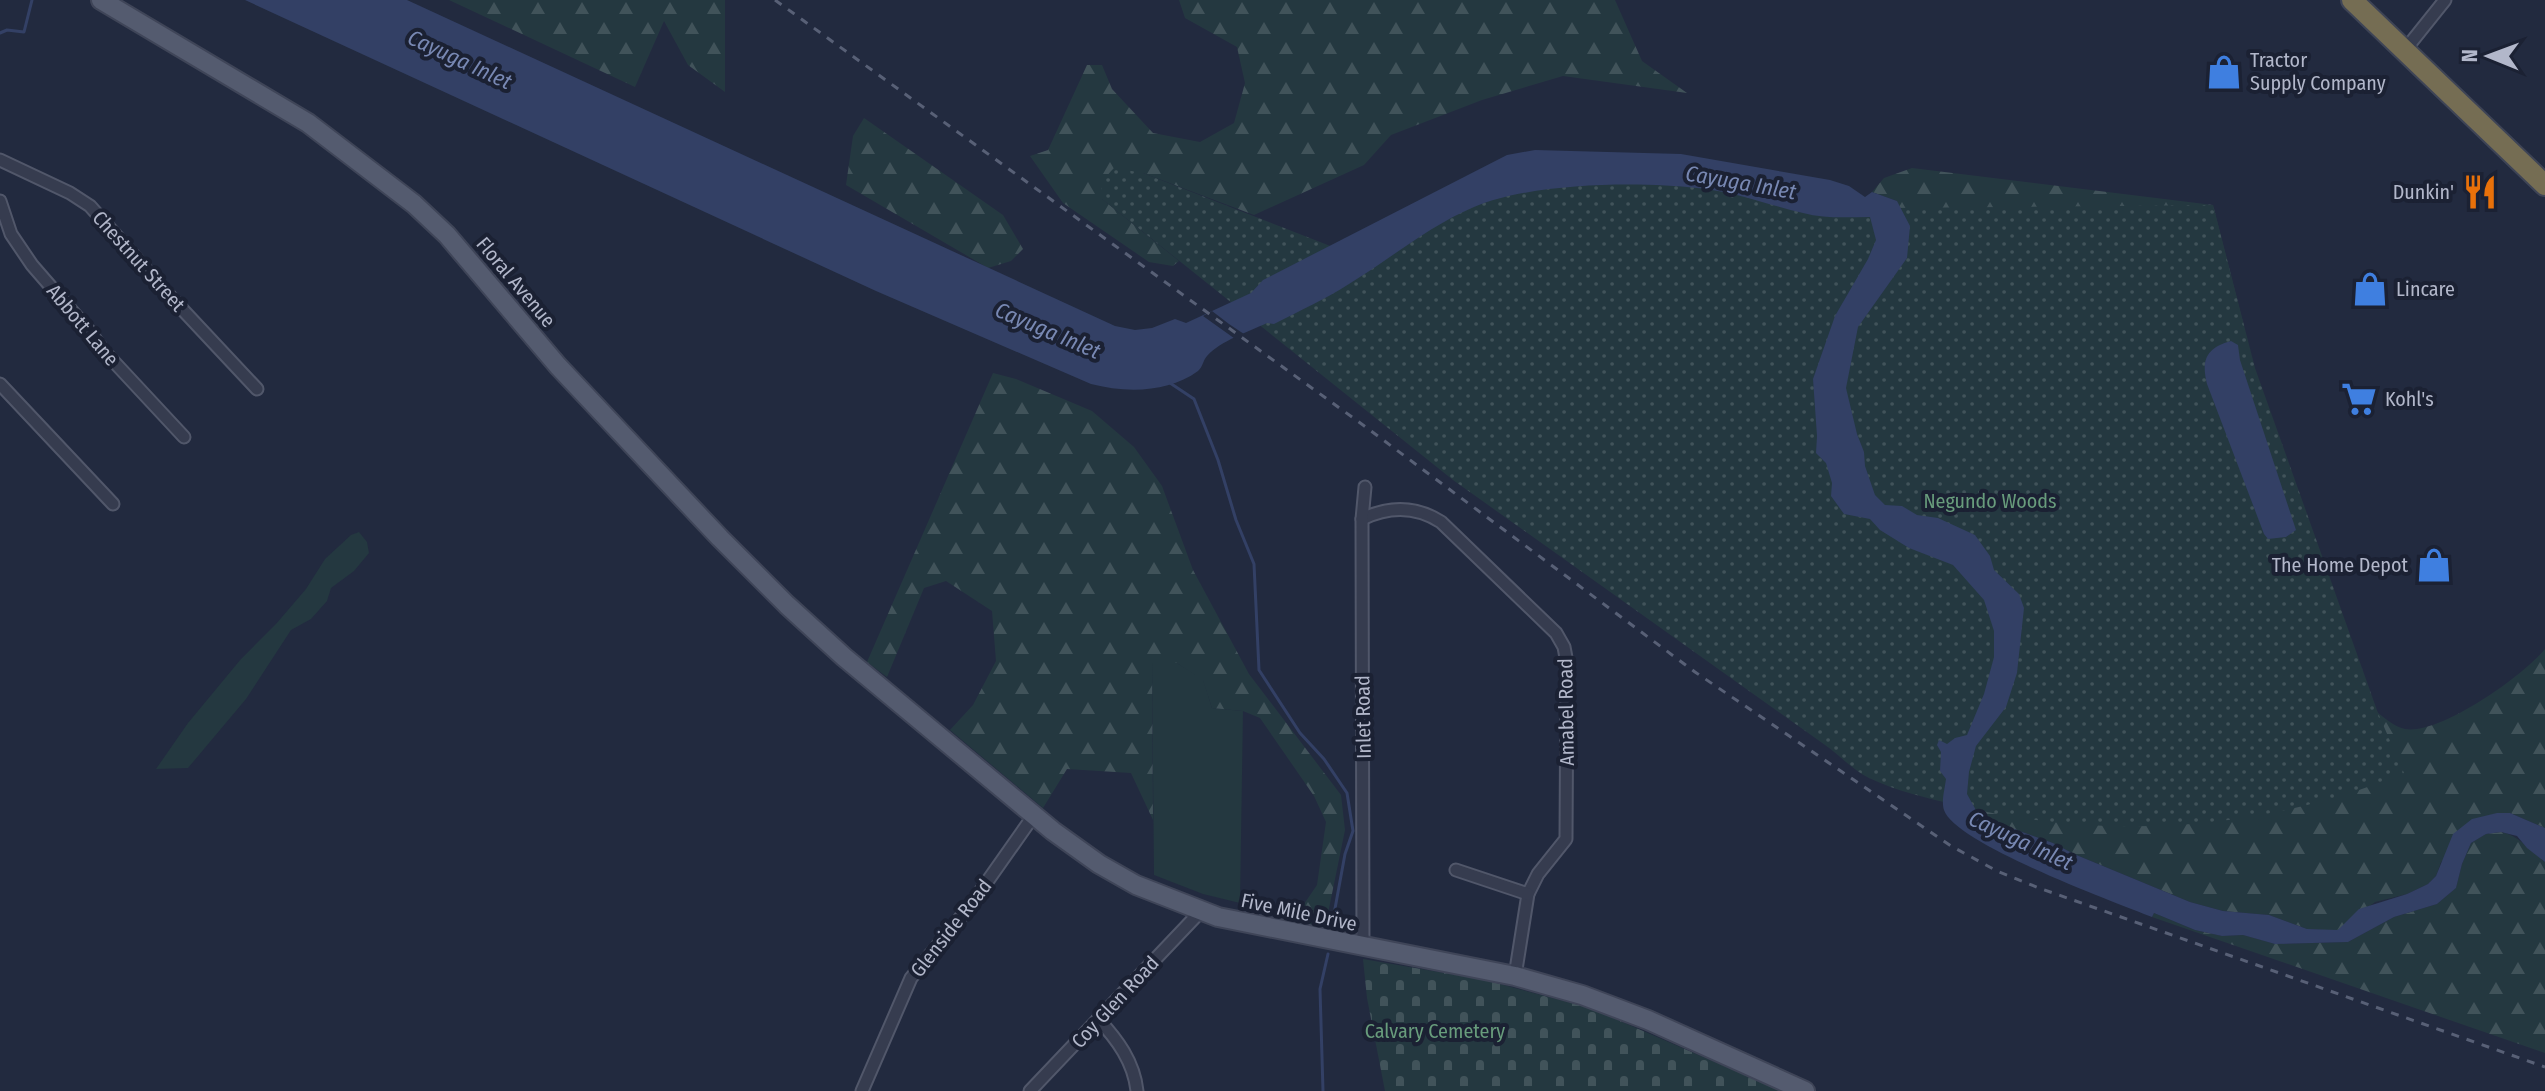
<svg xmlns="http://www.w3.org/2000/svg" width="2545" height="1091" font-family="'Fira Sans Condensed',sans-serif">
	<defs>
		<pattern id="forest-firs" width="22" height="20" patternUnits="userSpaceOnUse" patternTransform="scale(2)"><rect width="22" height="20" fill="#243840"/><path d="M5 1l3.5 6h-7zM16 11l3.5 6h-7z" fill="#41535a"/></pattern>
		<pattern id="cemetery-stones" width="16" height="16" patternUnits="userSpaceOnUse" patternTransform="scale(2)"><rect width="16" height="16" fill="#243840"/><path d="M2 7V4a2 2 0 0 1 4 0v3zM10 15v-3a2 2 0 0 1 4 0v3z" fill="#41535a"/></pattern>
		<pattern id="park-dots" width="8" height="8" patternUnits="userSpaceOnUse" patternTransform="scale(2)"><rect width="8" height="8" fill="#243840"/><path d="M2 2h.1M6 6h.1" fill="none" stroke="#41535a" stroke-width="1.8" stroke-linecap="round"/></pattern>
	</defs>
	<rect width="100%" height="100%" fill="#222a3f"/>
	<g fill="#243840">
		<path d="M 359,532 L 367,542 L 369,553 L 354,571 L 331,588 L 327,601 L 311,619 L 291,630 L 246,699 L 188,768 L 156,769 L 188,723 L 241,659 L 276,624 L 306,589 L 325,559 L 351,535 Z"/>
		<path d="M 1152,663 L 1177,663 L 1203,679 L 1212,708 L 1243,711 L 1240,903 L 1203,894 L 1154,875 Z"/>
	</g>
	<g fill="url(#forest-firs)">
		<path d="M 449,0 L 725,0 L 725,92 L 688,65 L 664,21 L 635,87 Z"/>
		<path d="M 1179,0 L 1615,0 L 1642,61 L 1687,93 L 1563,76 L 1482,100 L 1391,135 L 1364,165 L 1254,215 L 1143,173 L 1102,199 L 1179,261 L 1173,266 L 1149,262 L 1063,203 L 1030,156 L 1048,150 L 1087,65 L 1102,65 L 1112,89 L 1153,133 L 1200,142 L 1234,123 L 1245,83 L 1237,47 L 1185,18 Z"/>
		<path d="M 864,118 L 1003,215 L 1023,249 L 1011,261 L 988,268 L 846,185 L 853,136 Z"/>
		<path d="M 1912,168 L 2213,205 L 2244,326 L 2054,358 L 2378,713 C 2386,719 2395,727 2405,729 C 2440,735 2523,676 2545,649 L 2545,828 L 2510,813 L 2441,862 L 2436,876 L 2428,884 L 2407,894 L 2375,902 L 2338,930 L 2325,930 L 2307,929 L 2269,915 L 2223,911 L 2190,902 L 2074,854 L 2053,843 L 1992,821 L 1977,812 L 1967,794 L 1897,201 L 1872,192 L 1884,178 Z"/>
		<path d="M 993,373 L 1016,379 L 1092,411 L 1134,447 L 1162,486 L 1193,570 L 1249,674 L 1341,795 L 1345,830 L 1325,928 L 1299,924 L 1304,904 L 1317,885 L 1326,822 L 1314,796 L 1260,718 L 1243,711 L 1212,708 L 1203,680 L 1177,663 L 1152,663 L 1153,820 L 1131,773 L 1067,769 L 1043,808 L 950,730 L 973,705 L 996,661 L 992,611 L 946,581 L 924,588 L 887,677 L 867,662 Z"/>
		<path d="M 2501,832 C 2520,836 2529,850 2545,862 L 2545,1053 L 2152,917 L 2154,913 L 2195,930 L 2222,936 L 2243,935 L 2275,944 L 2348,942 L 2394,917 L 2437,904 L 2456,888 L 2462,864 L 2471,843 L 2486,834 Z"/>
	</g>
	<path fill="url(#cemetery-stones)" d="M 1363,959 L 1485,980 L 1590,1008 L 1782,1091 L 1385,1091 L 1367,998 Z"/>
	<path fill="url(#park-dots)" d="M 1114,168 L 1143,173 L 1356,256 L 1451,200 L 1564,169 L 1888,208 L 2213,205 L 2255,368 L 2378,713 L 2404,773 C 2263,832 2103,841 1956,805 C 1927,798 1896,791 1869,778 C 1853,770 1839,755 1825,745 L 1453,480 L 1102,199 C 1100,185 1104,178 1114,168 Z"/>
	<g fill="#334065">
		<path d="M 245,0 L 407,0 L 1115,326 L 1135,330 L 1152,328 L 1175,319 L 1186,323 L 1251,293 L 1263,280 L 1507,155 L 1535,150 L 1681,154 L 1830,180 L 1849,186 L 1865,197 L 1872,192 L 1897,201 L 1910,226 L 1907,258 L 1858,327 L 1846,388 L 1857,434 L 1864,452 L 1865,466 L 1875,495 L 1885,505 L 1902,506 L 1917,515 L 1938,518 L 1975,535 L 1990,556 L 1994,570 L 2019,594 L 2024,608 L 2017,673 L 2006,707 L 1976,746 L 1969,772 L 1967,794 L 1977,812 L 1992,821 L 2053,843 L 2074,854 L 2190,902 L 2223,911 L 2269,915 L 2307,929 L 2338,930 L 2359,909 L 2407,894 L 2428,884 L 2436,876 L 2453,834 L 2472,819 L 2497,813 L 2510,813 L 2545,828 L 2545,862 L 2527,848 L 2517,836 L 2501,832 L 2486,834 L 2471,843 L 2462,864 L 2456,888 L 2437,904 L 2394,917 L 2348,942 L 2275,944 L 2243,935 L 2222,936 L 2195,930 L 2154,913 L 2152,917 C 2116,903 1954,843 1944,810 C 1941,801 1945,788 1946,779 L 1940,771 L 1941,752 L 1937,745 L 1939,740 L 1947,744 L 1955,738 L 1967,735 L 1984,694 L 1994,657 L 1994,631 L 1984,600 L 1953,565 L 1909,548 L 1880,530 L 1870,519 L 1844,514 L 1831,496 L 1832,483 L 1826,463 L 1816,453 L 1817,436 L 1813,379 L 1835,316 L 1868,259 L 1876,240 L 1870,217 C 1848,217 1825,219 1803,213 C 1768,205 1733,191 1697,188 C 1636,181 1530,183 1474,207 C 1429,226 1390,259 1349,284 C 1326,299 1299,311 1274,324 L 1267,323 C 1248,332 1222,340 1207,356 C 1203,360 1203,367 1198,371 C 1168,393 1126,393 1091,384 L 876,291 Z"/>
		<path d="M 2231,341 L 2238,345 L 2240,360 L 2296,530 L 2286,537 L 2268,539 L 2264,534 L 2207,384 C 2201,360 2206,348 2231,341 Z"/>
	</g>
	<path fill="#222a3f" d="M 1212,311 L 1229,324 L 1247,336 L 1238,341 L 1203,316 Z"/>
	<g fill="none" stroke-linecap="round" stroke-linejoin="round">
		<g stroke="#334065" stroke-width="3">
			<path d="M 0,33 L 7,30 L 24,32 L 32,0"/>
			<path d="M 1170,383 L 1194,399 L 1218,460 L 1236,520 L 1254,564 L 1259,670 L 1300,733 L 1324,759 L 1347,793 L 1353,831 L 1345,854 L 1332,925"/>
			<path d="M 1323,1091 L 1320,989 L 1328,954"/>
		</g>
		<g stroke="#51576a" stroke-width="15">
			<g id="street">
				<path d="M 2405,50 L 2445,0"/>
				<path d="M 0,160 L 70,193 L 90,206 L 167,293 L 257,389"/>
				<path d="M 0,201 L 11,234 L 32,265 L 91,333 L 103,350 L 184,437"/>
				<path d="M 0,384 L 113,504"/>
				<path d="M 1362,519 C 1389,506 1416,506 1441,522 L 1556,633 L 1564,647 L 1567,663 L 1566,839 L 1538,874 L 1528,894 L 1515,976"/>
				<path d="M 1456,870 L 1528,894"/>
				<path d="M 1363,947 L 1362,519 L 1365,487"/>
				<path d="M 1098,1019 C 1117,1039 1134,1062 1137,1091"/>
				<path d="M 862,1091 L 911,978 L 970,906 L 1034,815"/>
				<path d="M 1030,1091 L 1200,912"/>
			</g>
		</g>
		<g stroke="#3f4558" stroke-width="22">
			<path id="primary" d="M 101,0 L 308,123 L 414,204 L 447,235 L 558,366 L 720,538 L 787,605 L 844,657 L 1053,831 L 1099,864 L 1136,885 L 1218,917 L 1515,976 L 1582,995 L 1648,1020 L 1805,1091"/>
		</g>
		<g stroke="#3e4456" stroke-width="24">
			<path id="highway" d="M 2352,0 L 2545,185"/>
		</g>
		<use href="#street" stroke="#363c4f" stroke-width="11"/>
		<use href="#primary" stroke="#545b6f" stroke-width="18"/>
		<use href="#highway" stroke="#756d53" stroke-width="20"/>
		<path stroke="#586076" stroke-width="3" stroke-dasharray="8 8" stroke-linecap="butt" d="M 775,0 L 1363,425 L 1695,672 L 1951,846 L 1997,871 L 2039,888 L 2545,1067"/>
	</g>
	<defs>
		<g id="shop-bare" transform="scale(2.76)"><path d="M-5-2.5h2.3a2.7 3.5 0 0 1 5.4 0H5L5.5 6h-11ZM-1.5-2.5h3a1.5 2.3 0 0 0-3 0Z" fill="#3f7fe0" stroke="#1b2133" stroke-width="2.5" paint-order="stroke"/></g>
		<g id="restaurant-bare" transform="scale(2.76)"><path d="M-5-6h1v4h1v-4h1v4h1v-4h1v5L-1.5 .5V6h-2V.5L-5-1ZM5-6V6H3V1.5H1.5Q1.5-4 5-6Z" fill="#e8710a" stroke="#1b2133" stroke-width="2.5" paint-order="stroke"/></g>
		<g id="supermarket-bare" transform="scale(2.76)"><path d="M-6-5.5h2.5l.6 2H6L4.5 2H-2.5L-4.4-4H-6ZM-1.5 3.2a1.3 1.3 0 1 0 .1 0ZM3 3.2a1.3 1.3 0 1 0 .1 0Z" fill="#3f7fe0" stroke="#1b2133" stroke-width="2.5" paint-order="stroke"/></g>
	</defs>
	<g fill-rule="evenodd">
		<use href="#shop-bare" x="2224" y="72"/>
		<use href="#restaurant-bare" x="2480" y="192"/>
		<use href="#shop-bare" x="2370" y="289"/>
		<use href="#supermarket-bare" x="2359" y="399"/>
		<use href="#shop-bare" x="2434" y="565"/>
	</g>
	<g text-anchor="middle" stroke-width="8" stroke-linejoin="round" paint-order="stroke">
		<g font-size="20" fill="#b2b7ca" stroke="#1b2133" text-anchor="start">
			<text x="2250" y="67">Tractor<tspan x="2250" dy="23">Supply Company</tspan></text>
			<text x="2454" y="199" text-anchor="end">Dunkin'</text>
			<text x="2396" y="296">Lincare</text>
			<text x="2385" y="406">Kohl's</text>
			<text x="2408" y="572" text-anchor="end">The Home Depot</text>
		</g>
		<g font-size="20" fill="#b2b7ca" stroke="#1b2133">
			<text transform="translate(139 261) rotate(48)" y="7">Chestnut Street</text>
			<text transform="translate(516 282) rotate(50)" y="7">Floral Avenue</text>
			<text transform="translate(83 325) rotate(50)" y="7">Abbott Lane</text>
			<text transform="translate(1566 712) rotate(-91)" y="7">Amabel Road</text>
			<text transform="translate(1363 717) rotate(-91)" y="7">Inlet Road</text>
			<text transform="translate(1299 912) rotate(12)" y="7">Five Mile Drive</text>
			<text transform="translate(951 928) rotate(-52)" y="7">Glenside Road</text>
			<text transform="translate(1115 1002) rotate(-47)" y="7">Coy Glen Road</text>
		</g>
		<g font-size="20" fill="#689c7c" stroke="#1b2133">
			<text x="1990" y="508">Negundo Woods</text>
			<text x="1435" y="1038">Calvary Cemetery</text>
		</g>
		<g font-size="22" font-style="italic" fill="#7888b3" stroke="#1b2133">
			<text transform="translate(460 59) rotate(25)" y="8">Cayuga Inlet</text>
			<text transform="translate(1741 182) rotate(10)" y="8">Cayuga Inlet</text>
			<text transform="translate(1048 330) rotate(23)" y="8">Cayuga Inlet</text>
			<text transform="translate(2021 840) rotate(25)" y="8">Cayuga Inlet</text>
		</g>
	</g>
	<g transform="translate(2489 56) rotate(271)" stroke="#1b2133" stroke-width="6" paint-order="stroke">
	<path d="M0-6L14 30L0 20L-14 30Z" fill="#b2b7ca"/>
	<text y="-12" font-size="22" font-weight="bold" text-anchor="middle" fill="#b2b7ca">N</text>
	</g>
</svg>
